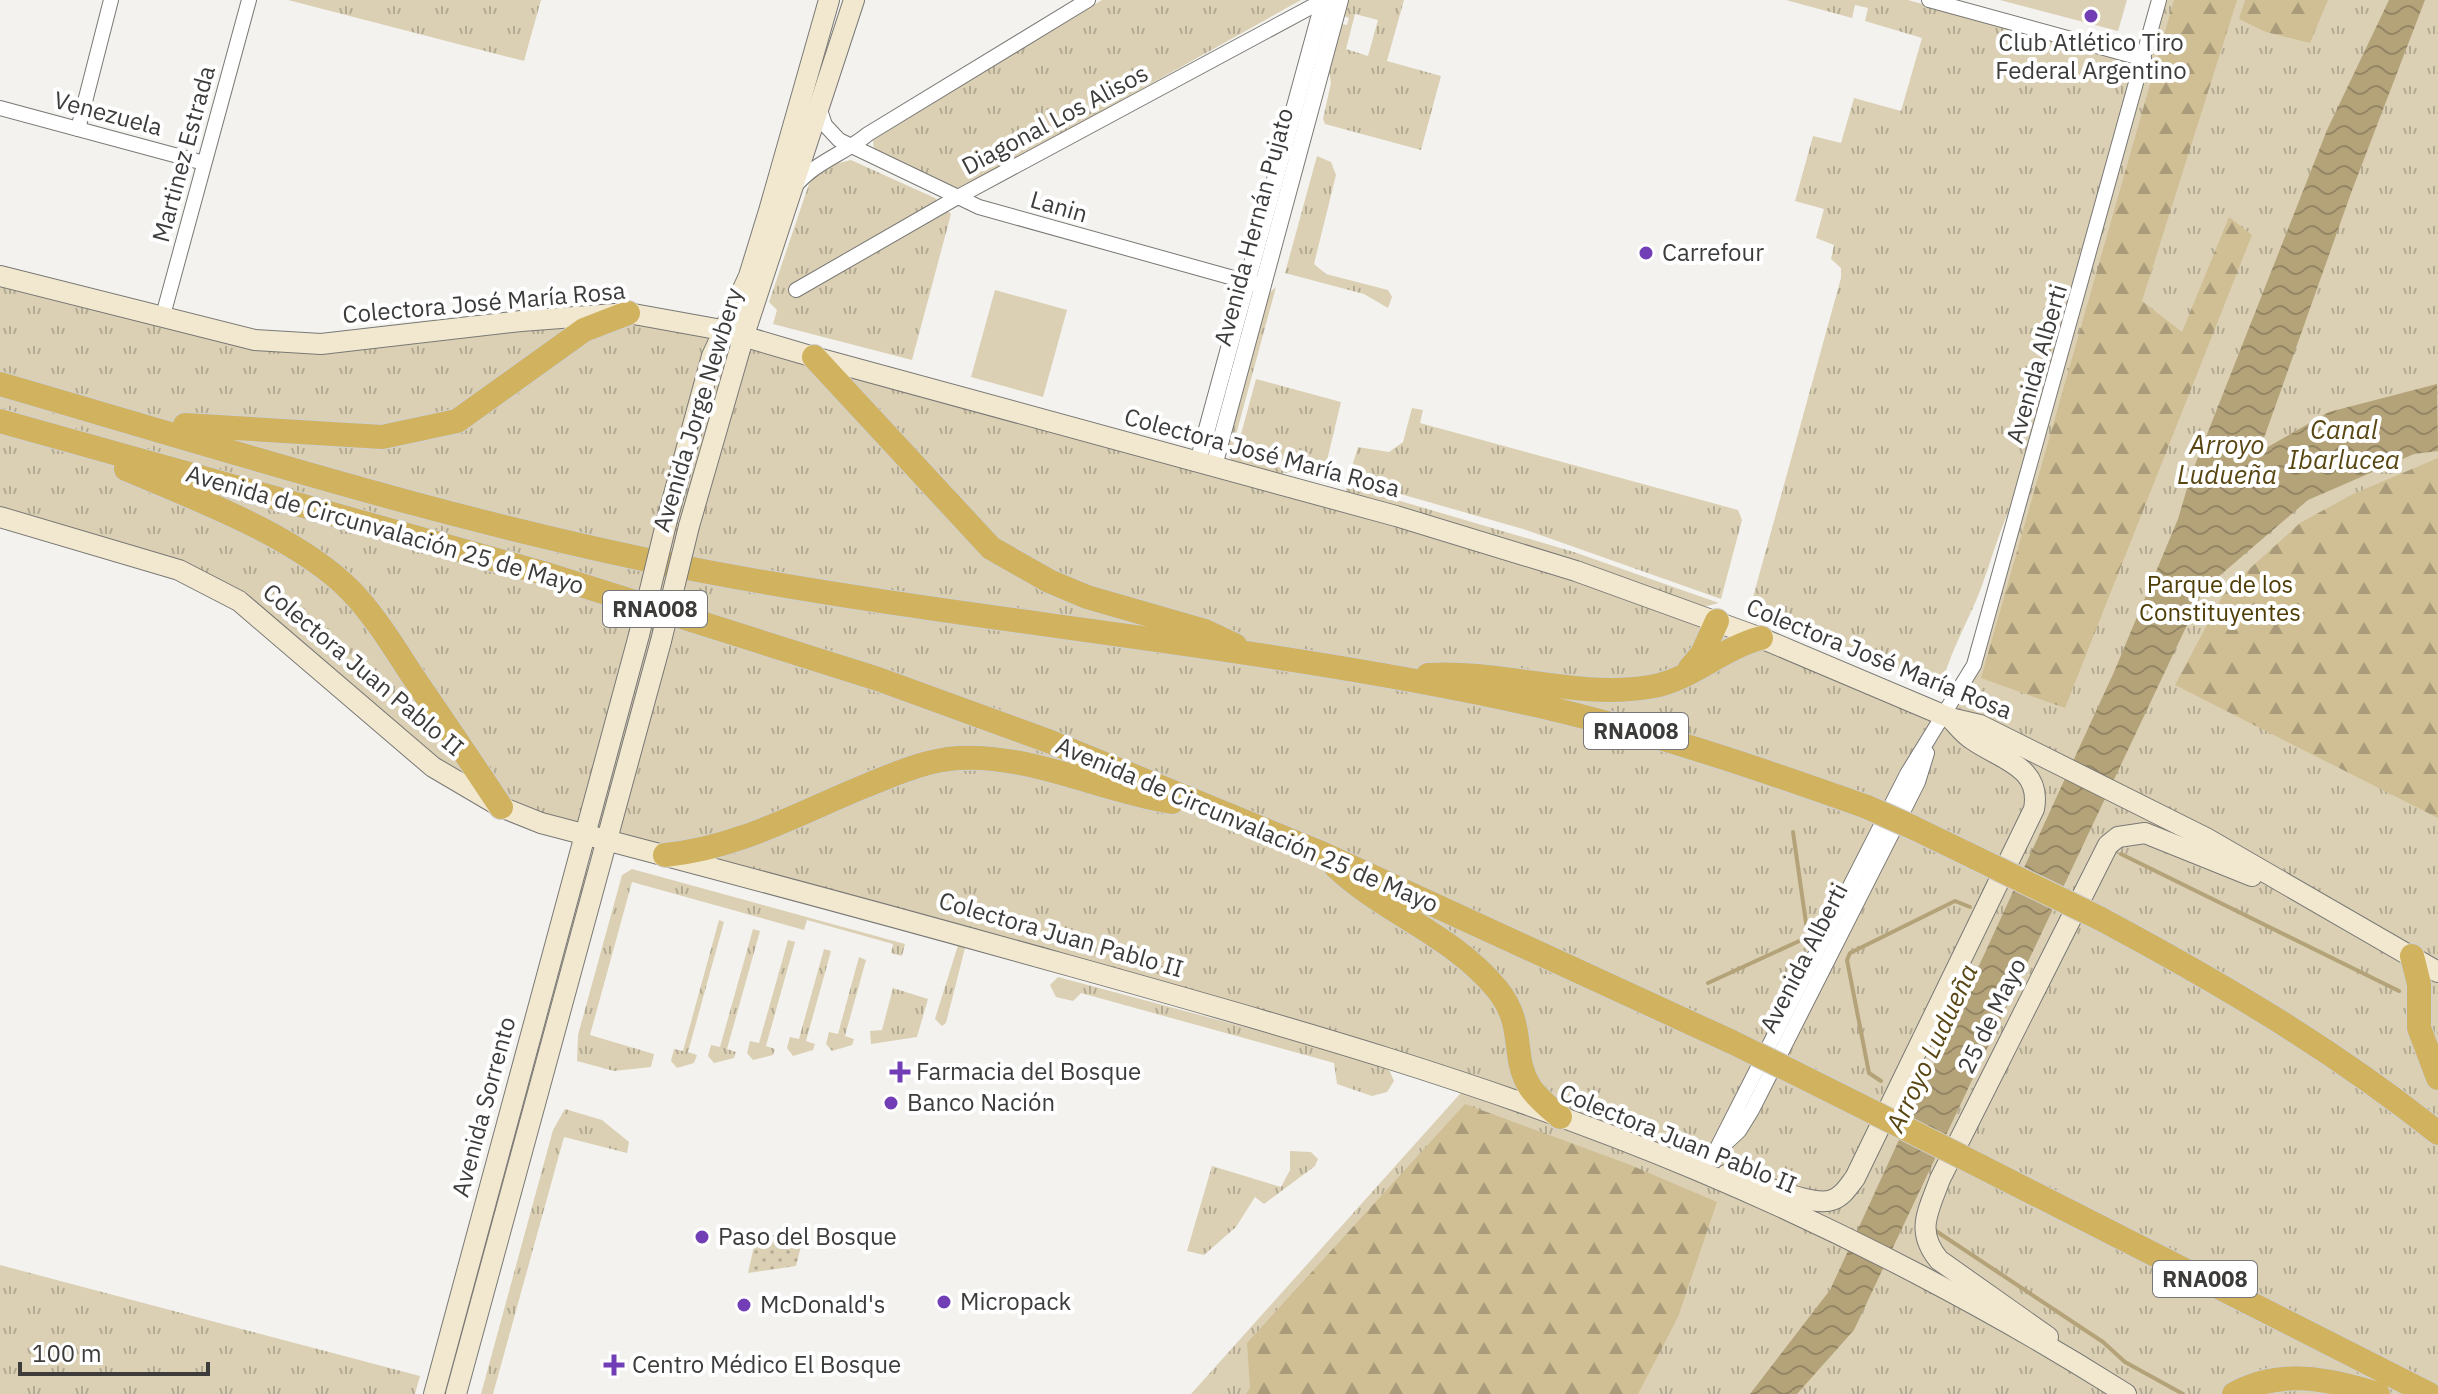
<svg xmlns="http://www.w3.org/2000/svg" width="2438" height="1394" font-family="'IBM Plex Sans',sans-serif">
	<defs>
		<pattern id="grass-tufts" width="24" height="20" patternUnits="userSpaceOnUse" patternTransform="scale(2)"><rect width="24" height="20" fill="#dbd0b4"/><path d="M3 7l-1-3M5 7V3M7 7l1-3M15 17l-1-3M17 17v-4M19 17l1-3" fill="none" stroke="#b3aa94"/></pattern>
		<pattern id="forest-firs" width="22" height="20" patternUnits="userSpaceOnUse" patternTransform="scale(2)"><rect width="22" height="20" fill="#d0bf94"/><path d="M5 1l3.5 6h-7zM16 11l3.5 6h-7z" fill="#aa9c7a"/></pattern>
		<pattern id="garden-dots" width="8" height="8" patternUnits="userSpaceOnUse" patternTransform="scale(2)"><rect width="8" height="8" fill="#dbd0b4"/><path d="M2 2h.1M6 6h.1" fill="none" stroke="#b3aa94" stroke-width="1.8" stroke-linecap="round"/></pattern>
		<pattern id="water-waves" width="16" height="10" patternUnits="userSpaceOnUse" patternTransform="scale(2)"><rect width="16" height="10" fill="#b4a379"/><path d="M0 5q4-4 8 0t8 0" fill="none" stroke="#948664"/></pattern>
	</defs>
	<rect width="100%" height="100%" fill="#f3f2ee"/>
	<g fill="url(#grass-tufts)" fill-rule="evenodd">
		<path d="M 288,0 L 541,0 L 524,61 Z"/>
		<path d="M 1102,0 L 1301,0 L 966,187 L 955,188 L 874,151 L 873,140 Z"/>
		<path d="M 1348,0 L 1404,0 L 1387,61 L 1441,76 L 1421,150 L 1325,124 L 1323,119 L 1331,83 L 1329,71 L 1341,24 L 1347,25 L 1349,18 L 1344,16 ZM 1355,14 L 1378,20 L 1368,56 L 1346,49 Z"/>
		<path d="M 1786,0 L 1908,0 L 2121,59 L 2130,63 L 2127,100 L 2015,498 C 1999,529 1991,563 1978,596 C 1964,629 1951,651 1941,687 L 1750,608 L 1841,278 L 1841,268 L 1831,259 L 1834,245 L 1816,238 L 1824,209 L 1795,201 L 1813,136 L 1841,143 L 1854,98 L 1901,111 L 1922,38 L 1865,21 L 1868,8 L 1855,5 L 1852,18 Z"/>
		<path d="M 2159,0 L 2438,0 L 2438,1394 L 1191,1394 L 1467,1086 L 541,823 L 433,767 L 239,601 L 0,517 L 0,276 L 255,340 L 628,313 L 1396,516 L 1943,714 L 1968,680 Z"/>
		<path d="M 1317,156 L 1331,162 L 1336,175 L 1314,264 L 1326,274 L 1388,290 L 1392,297 L 1388,308 L 1364,294 L 1285,273 Z"/>
		<path d="M 851,160 L 935,198 L 951,214 L 912,360 L 773,324 L 777,310 L 769,302 L 810,181 L 835,164 Z"/>
		<path d="M 1276,287 L 1231,453 L 1293,471 L 1280,474 L 1232,462 L 1226,449 L 1268,294 Z"/>
		<path d="M 1256,379 L 1341,402 L 1324,473 L 1237,449 Z"/>
		<path d="M 1412,408 L 1423,410 L 1420,423 L 1738,510 L 1742,520 L 1721,599 L 1523,529 L 1348,479 L 1358,447 L 1389,452 L 1403,442 Z"/>
		<path d="M 1346,485 L 1574,552 L 1719,603 L 1703,607 L 1346,493 Z"/>
		<path d="M 584,867 L 589,869 L 448,1394 L 443,1394 Z"/>
		<path d="M 632,869 L 905,944 L 902,956 L 891,953 L 893,944 L 807,920 L 804,930 L 632,882 L 590,1035 L 654,1054 L 651,1067 L 614,1071 L 577,1061 L 578,1035 L 622,875 Z"/>
		<path d="M 719,920 L 724,922 L 688,1052 L 697,1055 L 694,1063 L 677,1068 L 671,1061 L 674,1049 L 683,1051 Z"/>
		<path d="M 753,929 L 760,931 L 727,1049 L 736,1052 L 734,1058 L 714,1063 L 708,1056 L 711,1045 L 720,1047 Z"/>
		<path d="M 788,940 L 795,942 L 766,1046 L 775,1049 L 773,1055 L 753,1060 L 747,1053 L 750,1041 L 759,1043 Z"/>
		<path d="M 959,942 L 966,945 L 965,948 L 946,1023 L 942,1026 L 935,1019 Z"/>
		<path d="M 824,949 L 831,951 L 806,1041 L 815,1044 L 813,1050 L 793,1056 L 787,1048 L 790,1037 L 799,1039 Z"/>
		<path d="M 859,957 L 866,960 L 845,1036 L 854,1039 L 852,1045 L 832,1051 L 826,1044 L 829,1032 L 838,1034 Z"/>
		<path d="M 1058,977 L 1387,1065 L 1394,1081 L 1387,1092 L 1372,1096 L 1337,1084 L 1334,1063 L 1081,993 L 1073,1001 L 1056,997 L 1050,985 Z"/>
		<path d="M 893,988 L 928,999 L 917,1037 L 871,1044 L 870,1031 L 882,1030 Z"/>
		<path d="M 565,1109 L 602,1120 L 629,1142 L 627,1153 L 564,1137 L 493,1394 L 481,1394 L 553,1130 Z"/>
		<path d="M 1290,1151 L 1311,1152 L 1318,1159 L 1315,1166 L 1264,1204 L 1255,1197 L 1236,1227 L 1204,1255 L 1187,1251 L 1212,1166 L 1281,1187 L 1290,1170 Z"/>
		<path d="M 0,1265 L 420,1376 L 415,1394 L 0,1394 Z"/>
	</g>
	<g fill="url(#forest-firs)">
		<path d="M 2174,0 L 2237,0 L 2142,301 L 2182,332 L 2229,217 L 2252,235 L 2065,708 L 1981,678 Z"/>
		<path d="M 2245,0 L 2328,0 L 2310,43 L 2266,32 L 2239,19 Z"/>
		<path d="M 2438,458 L 2438,818 L 2175,685 L 2225,591 L 2300,523 L 2353,494 Z"/>
		<path d="M 1465,1104 L 1628,1164 L 1717,1202 L 1678,1317 L 1638,1394 L 1246,1394 L 1250,1388 L 1247,1343 Z"/>
	</g>
	<path fill="url(#garden-dots)" d="M 805,1230 L 796,1266 L 748,1273 L 756,1237 Z"/>
	<g fill="#dbd0b4">
		<path d="M 2000,0 L 2127,0 L 2118,31 Z"/>
		<path d="M 995,290 L 1067,310 L 1043,397 L 971,377 Z"/>
	</g>
	<path fill="url(#water-waves)" d="M 2389,0 L 2425,0 L 2351,193 L 2259,452 L 2329,412 L 2437,384 L 2438,451 L 2414,454 L 2308,500 L 2204,589 L 1854,1330 L 1797,1394 L 1750,1394 L 1830,1290 L 2114,672 L 2178,519 L 2191,475 L 2327,130 Z"/>
	<g fill="none" stroke-linecap="round" stroke-linejoin="round">
		<g stroke="#b4a379" stroke-width="4">
			<path d="M 1793,832 L 1808,937"/>
			<path d="M 2121,854 L 2399,991"/>
			<path d="M 1708,983 L 1808,937"/>
			<path d="M 1881,1081 L 1869,1073 L 1847,960 L 1850,953 L 1955,901 L 1970,907"/>
			<path d="M 1909,1094 L 1921,1100"/>
			<path d="M 1936,1231 L 2103,1342 L 2125,1362 L 2183,1394"/>
		</g>
		<g stroke="#797875" stroke-width="16">
			<g id="minor">
				<path d="M 1929,0 L 2144,59"/>
				<path d="M 819,107 L 825,125 L 839,140 L 979,207 L 1255,284"/>
				<path d="M 0,108 L 204,163"/>
				<path d="M 78,129 L 111,0"/>
				<path d="M 796,185 C 817,161 844,154 868,134 L 1088,0"/>
				<path d="M 796,290 L 956,198 L 1324,0 L 1329,2"/>
				<path d="M 162,319 L 249,0"/>
				<path d="M 1715,1152 L 1907,774 L 1974,665 L 2159,0"/>
				<path d="M 1697,1170 L 1739,1131 L 1752,1110 L 1918,782 L 1927,753"/>
			</g>
		</g>
		<g stroke="#797875" stroke-width="18">
			<g id="tertiary">
				<path d="M 1198,462 L 1324,0"/>
				<path d="M 1214,466 L 1340,0"/>
			</g>
		</g>
		<g stroke="#797875" stroke-width="22">
			<g id="secondary">
				<path d="M 0,276 L 255,340 L 321,344 L 521,321 L 628,313 L 722,330 L 814,357 L 1396,516 L 1576,571 L 1761,638 L 1950,718 L 1980,725 L 2206,838 L 2438,972"/>
				<path d="M 0,517 L 179,570 L 239,601 L 433,767 L 501,807 L 541,823 C 717,869 892,916 1067,965 C 1279,1024 1493,1084 1697,1170 C 1842,1231 1994,1310 2126,1394"/>
				<path d="M 667,520 L 712,356 L 749,276 L 769,211 L 829,0"/>
				<path d="M 689,526 L 744,335 L 854,0"/>
				<path d="M 1726,1175 C 1751,1179 1811,1208 1832,1200 C 1843,1196 1848,1187 1855,1178 L 2034,809 C 2042,767 2002,760 1973,740 C 1964,735 1957,725 1950,718"/>
				<path d="M 2048,1337 L 1939,1260 C 1915,1231 1928,1212 1940,1179 L 2108,845 L 2118,837 L 2145,833 L 2252,876"/>
				<path d="M 434,1394 L 639,635"/>
				<path d="M 456,1394 L 661,641"/>
			</g>
		</g>
		<g stroke="#d0d0d0" stroke-width="26">
			<g id="motorway">
				<path d="M 814,357 L 991,548 L 1049,581 L 1087,597 L 1205,631 L 1235,645"/>
				<path d="M 0,384 C 234,452 469,527 708,572 C 979,623 1256,644 1526,703 C 1643,729 1755,767 1867,807"/>
				<path d="M 0,421 L 543,573 L 878,679 L 1051,742 L 1319,852 L 1732,1042"/>
				<path d="M 185,425 L 382,437 L 457,421 L 584,330 L 628,313"/>
				<path d="M 126,469 C 196,499 297,536 351,591 C 375,616 393,646 412,675 C 442,719 472,763 501,807"/>
				<path d="M 1690,668 L 1702,654 L 1717,621"/>
				<path d="M 1428,675 C 1501,670 1576,699 1649,687 C 1690,681 1720,649 1761,638"/>
				<path d="M 1912,827 L 1976,858"/>
				<path d="M 665,855 C 738,848 799,813 865,786 C 895,774 926,760 958,758 C 1031,754 1102,791 1172,802"/>
				<path d="M 1336,867 C 1386,914 1450,933 1497,989 C 1527,1026 1510,1056 1530,1087 C 1538,1099 1550,1108 1560,1117"/>
				<path d="M 2099,918 C 2217,981 2333,1049 2438,1133"/>
				<path d="M 2412,956 L 2419,984 L 2419,1028 L 2438,1078"/>
				<path d="M 1789,1070 L 1855,1103"/>
				<path d="M 1980,1166 L 2429,1394"/>
				<path d="M 2234,1394 C 2281,1368 2330,1379 2378,1394"/>
			</g>
		</g>
		<use href="#minor" stroke="#fff" stroke-width="14"/>
		<use href="#tertiary" stroke="#fff" stroke-width="16"/>
		<use href="#secondary" stroke="#f1e8cf" stroke-width="20"/>
		<use href="#motorway" stroke="#d1b25f" stroke-width="24"/>
		<g stroke="#797875" stroke-width="22" stroke-linecap="butt">
			<g id="secondary-bridge">
				<path d="M 639,635 L 667,520"/>
				<path d="M 661,641 L 689,526"/>
			</g>
		</g>
		<g stroke="#d0d0d0" stroke-width="26" stroke-linecap="butt">
			<g id="motorway-bridge">
				<path d="M 1867,807 L 1912,827"/>
				<path d="M 1976,858 L 2099,918"/>
				<path d="M 1732,1042 L 1789,1070"/>
				<path d="M 1855,1103 L 1980,1166"/>
			</g>
		</g>
		<use href="#secondary-bridge" stroke="#f1e8cf" stroke-width="20"/>
		<use href="#motorway-bridge" stroke="#d1b25f" stroke-width="24"/>
	</g>
	<g fill="#713eb5" stroke="#fff" stroke-width="3">
		<circle cx="2091" cy="16" r="8"/>
		<circle cx="1646" cy="253" r="8"/>
		<path d="M896 1060h8v8h8v8h-8v8h-8v-8h-8v-8h8z"/>
		<circle cx="891" cy="1103" r="8"/>
		<circle cx="702" cy="1237" r="8"/>
		<circle cx="944" cy="1302" r="8"/>
		<circle cx="744" cy="1305" r="8"/>
		<path d="M610 1353h8v8h8v8h-8v8h-8v-8h-8v-8h8z"/>
	</g>
	<g text-anchor="middle" stroke-width="8" stroke-linejoin="round" paint-order="stroke">
		<g fill="#fff" stroke="#777676" stroke-width="2">
			<rect x="603" y="591" width="104" height="36" rx="6"/>
			<rect x="1584" y="713" width="104" height="36" rx="6"/>
			<rect x="2153" y="1261" width="104" height="36" rx="6"/>
		</g>
		<g font-size="22" font-weight="bold" fill="#3d3c3b">
			<text x="655" y="617">RNA008</text>
			<text x="1636" y="739">RNA008</text>
			<text x="2205" y="1287">RNA008</text>
		</g>
		<g font-size="24" fill="#3d3c3b" stroke="#fff" text-anchor="start">
			<text x="2091" y="51" text-anchor="middle">Club Atlético Tiro<tspan x="2091" dy="28">Federal Argentino</tspan></text>
			<text x="1662" y="261">Carrefour</text>
			<text x="916" y="1080">Farmacia del Bosque</text>
			<text x="907" y="1111">Banco Nación</text>
			<text x="718" y="1245">Paso del Bosque</text>
			<text x="960" y="1310">Micropack</text>
			<text x="760" y="1313">McDonald's</text>
			<text x="632" y="1373">Centro Médico El Bosque</text>
		</g>
		<g font-size="24" fill="#3d3c3b" stroke="#fff">
			<text transform="translate(108 114) rotate(15)" y="8">Venezuela</text>
			<text transform="translate(1055 120) rotate(-28)" y="8">Diagonal Los Alisos</text>
			<text transform="translate(184 154) rotate(-75)" y="8">Martinez Estrada</text>
			<text transform="translate(1059 207) rotate(16)" y="8">Lanin</text>
			<text transform="translate(1254 227) rotate(-75)" y="8">Avenida Hernán Pujato</text>
			<text transform="translate(484 303) rotate(-5)" y="8">Colectora José María Rosa</text>
			<text transform="translate(2037 364) rotate(-74)" y="8">Avenida Alberti</text>
			<text transform="translate(698 410) rotate(-73)" y="8">Avenida Jorge Newbery</text>
			<text transform="translate(1262 453) rotate(15)" y="8">Colectora José María Rosa</text>
			<text transform="translate(385 530) rotate(16)" y="8">Avenida de Circunvalación 25 de Mayo</text>
			<text transform="translate(1879 659) rotate(22)" y="8">Colectora José María Rosa</text>
			<text transform="translate(363 670) rotate(40)" y="8">Colectora Juan Pablo II</text>
			<text transform="translate(1247 825) rotate(23)" y="8">Avenida de Circunvalación 25 de Mayo</text>
			<text transform="translate(1061 935) rotate(16)" y="8">Colectora Juan Pablo II</text>
			<text transform="translate(1804 958) rotate(-63)" y="8">Avenida Alberti</text>
			<text transform="translate(1992 1016) rotate(-64)" y="8">25 de Mayo</text>
			<text transform="translate(484 1107) rotate(-75)" y="8">Avenida Sorrento</text>
			<text transform="translate(1678 1139) rotate(22)" y="8">Colectora Juan Pablo II</text>
		</g>
		<g font-size="24" fill="#4f3d06" stroke="#fff">
			<text x="2220" y="593">Parque de los<tspan x="2220" dy="28">Constituyentes</tspan></text>
		</g>
		<g font-size="26" font-style="italic" fill="#594713" stroke="#fff">
			<text x="2344" y="439">Canal<tspan x="2344" dy="30">Ibarlucea</tspan></text>
			<text x="2227" y="454">Arroyo<tspan x="2227" dy="30">Ludueña</tspan></text>
			<text transform="translate(1932 1048) rotate(-65)" y="9">Arroyo Ludueña</text>
		</g>
	</g>
	<path d="M20 1362v12h188v-12" fill="none" stroke="#3d3c3b" stroke-width="4"/>
	<text x="32" y="1362" font-size="24" fill="#3d3c3b" stroke="#ffffff" stroke-width="6" paint-order="stroke">100 m</text>
</svg>
